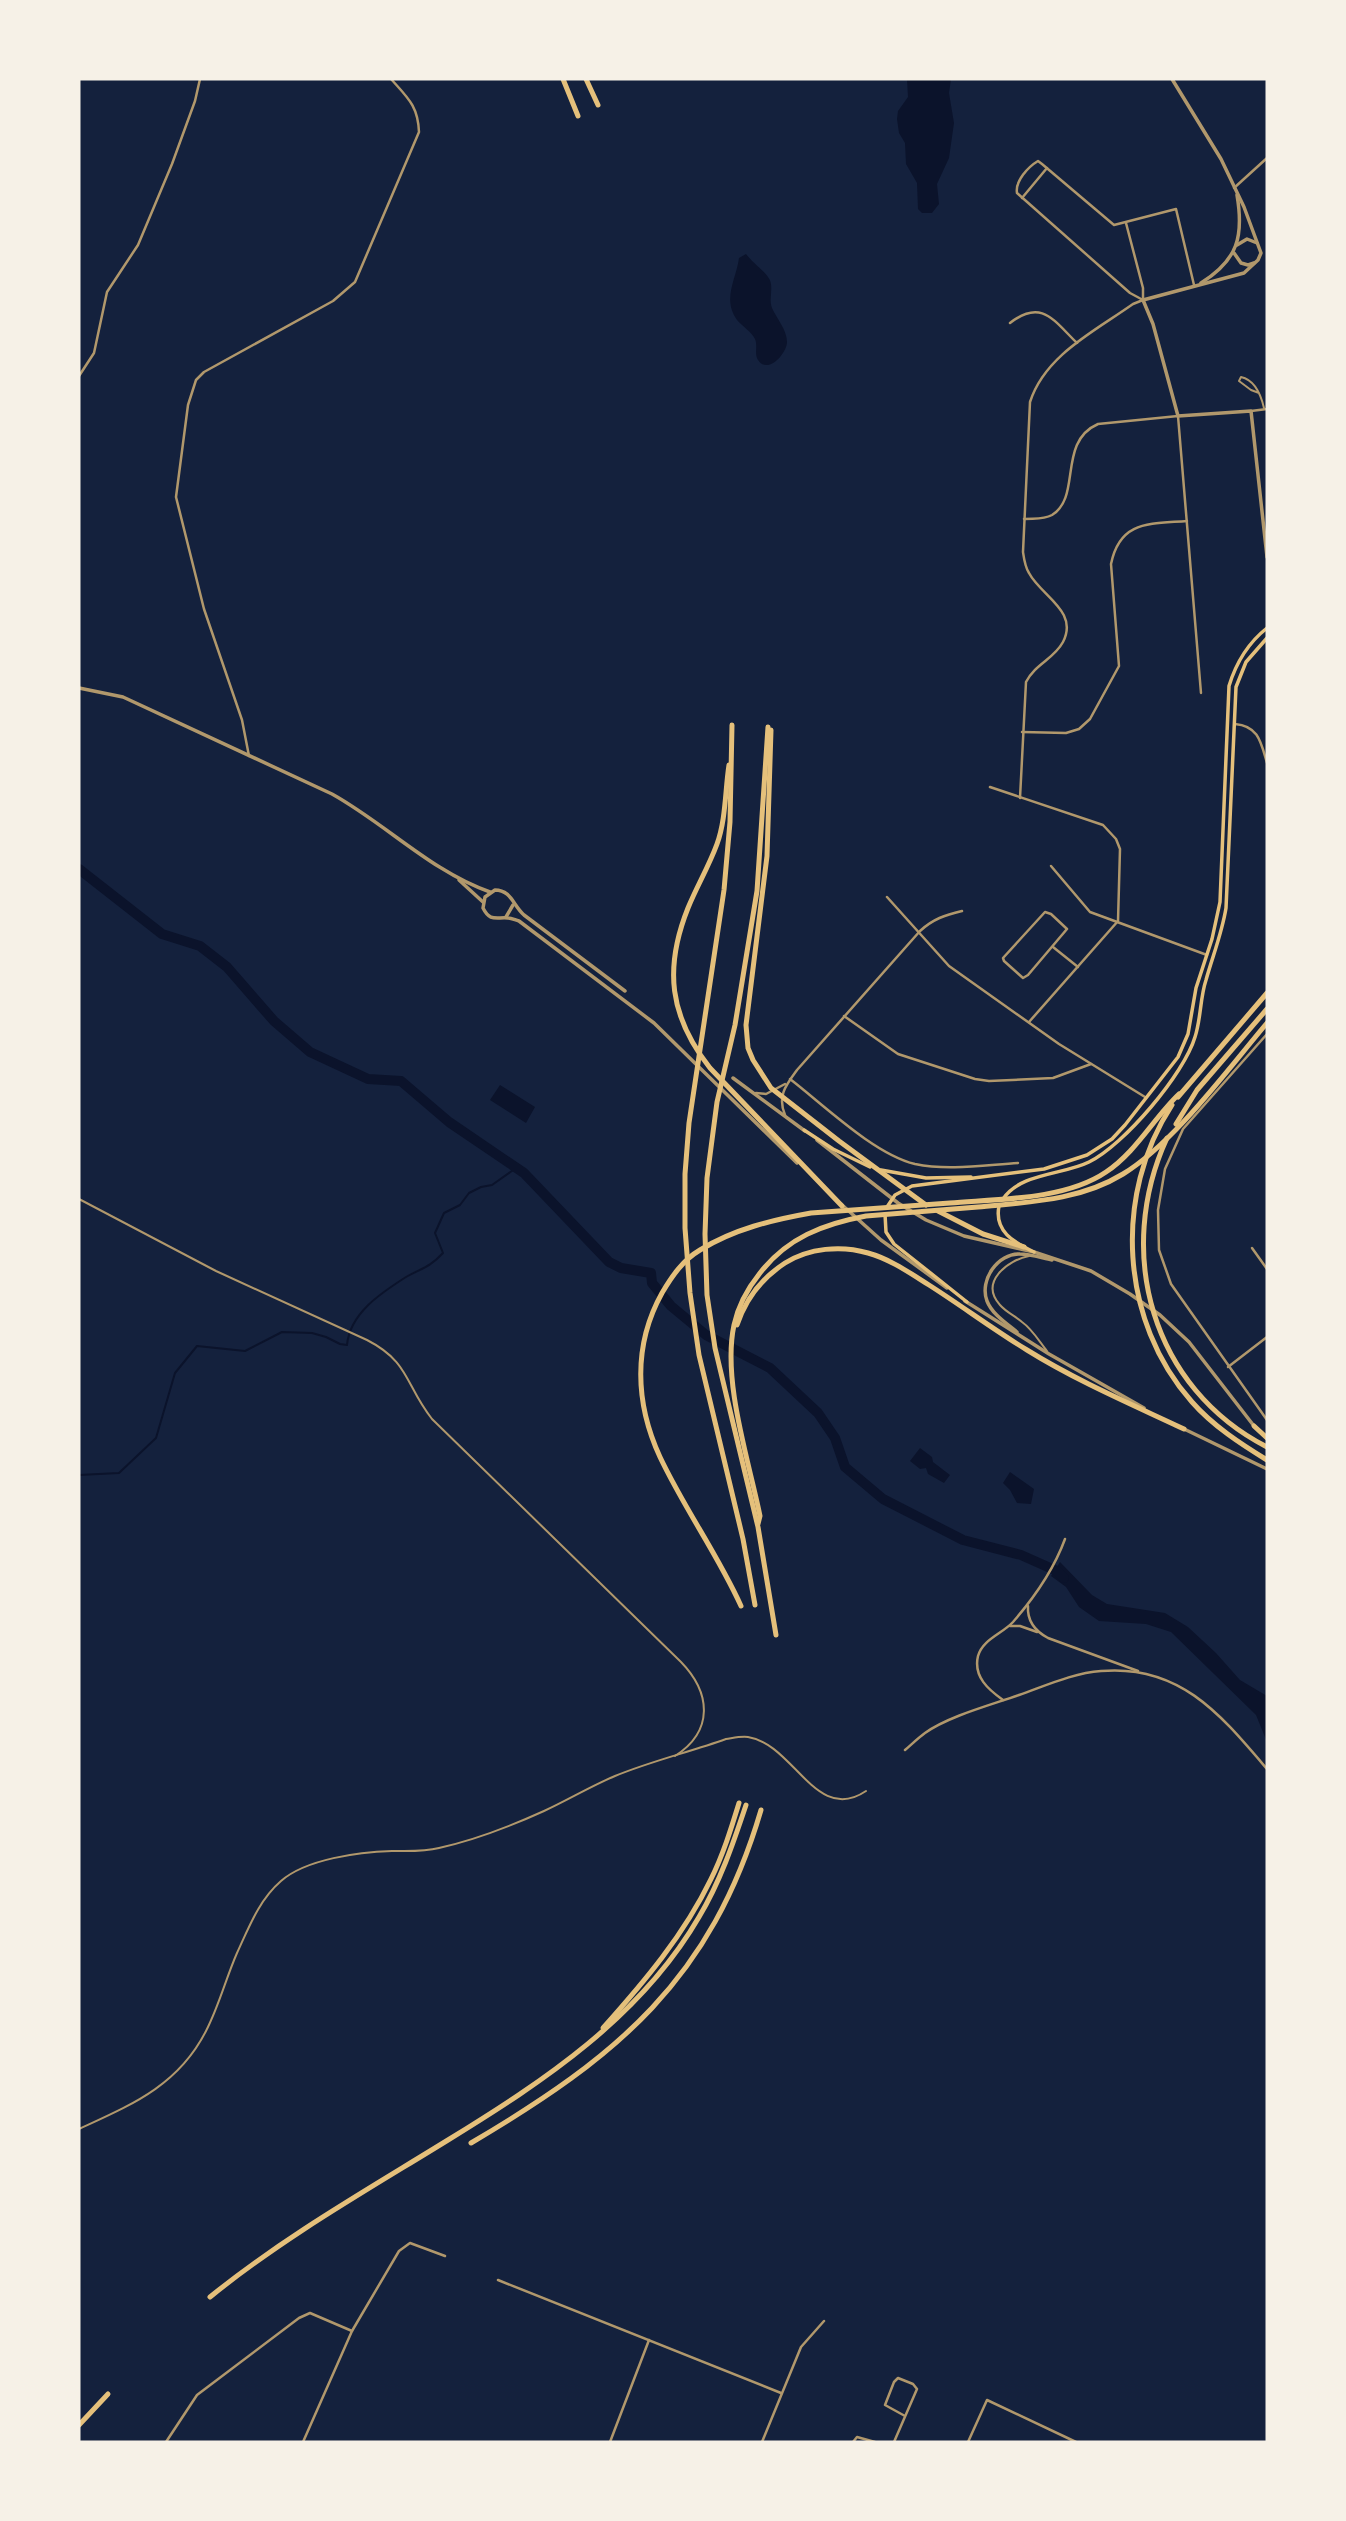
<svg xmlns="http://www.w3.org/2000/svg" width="1346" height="2521" font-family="'DejaVu Sans',sans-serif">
	<rect width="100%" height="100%" fill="#14213d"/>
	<g fill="#0b132b">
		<path d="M 907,79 L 951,79 L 949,93 L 954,123 L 949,158 L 937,184 L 939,204 L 932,213 L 922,213 L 918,209 L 917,183 L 906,164 L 905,143 L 899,133 L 897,119 L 898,111 L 908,97 Z"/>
		<path d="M 746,254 C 751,261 764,271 768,277 C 775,286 768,298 772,308 C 777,319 787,330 787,342 C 787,353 768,375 758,360 C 754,354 758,346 755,339 C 752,332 742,326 737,320 C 722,299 736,280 739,258 Z"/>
		<path d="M 500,1085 L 535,1107 L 526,1123 L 490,1100 Z"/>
		<path d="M 920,1448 L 932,1457 L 933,1462 L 950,1475 L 944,1483 L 928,1474 L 926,1468 L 920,1469 L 910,1461 Z"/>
		<path d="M 1010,1472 L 1034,1489 L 1031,1504 L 1017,1503 L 1010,1490 L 1003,1483 Z"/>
		<path d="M 1060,1562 L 1092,1595 L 1107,1604 L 1165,1613 L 1188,1627 L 1216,1653 L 1240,1680 L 1267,1696 L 1267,1742 L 1256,1715 L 1171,1632 L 1146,1624 L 1099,1621 L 1079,1607 L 1066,1587 L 1051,1576 Z"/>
	</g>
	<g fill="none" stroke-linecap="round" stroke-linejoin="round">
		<path stroke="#0b132b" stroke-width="2" d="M 79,1475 L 119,1473 L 156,1438 L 175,1373 L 197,1346 L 245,1351 L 282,1332 L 312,1333 L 326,1337 L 340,1344 L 347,1345 C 350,1313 381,1293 406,1277 C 422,1268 429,1268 443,1253 L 435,1233 L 444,1213 L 460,1205 L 469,1193 L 481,1187 L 492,1185 L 516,1168"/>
		<path stroke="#0b132b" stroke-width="10" d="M 79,869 L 162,934 L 200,946 L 227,967 L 274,1021 L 310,1052 L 368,1079 L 401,1081 L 449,1122 L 524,1173 L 609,1262 L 621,1268 L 651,1273 L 652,1283 L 671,1306 L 706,1335 L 770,1368 L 818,1413 L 835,1438 L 845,1467 L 883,1499 L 963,1540 L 1021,1555 L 1057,1571 L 1064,1578"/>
		<g stroke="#b1986c" stroke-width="2">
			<path d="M 1259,393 L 1251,390 L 1239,381 L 1241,377 C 1255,380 1261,395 1264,408"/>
			<path d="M 79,1199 L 216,1271 L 367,1340 C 410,1362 405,1385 432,1419 L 681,1662 C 711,1693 714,1731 675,1756"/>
			<path d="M 1029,1256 C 1008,1260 979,1282 1000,1305 C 1006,1312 1015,1316 1022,1322 C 1032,1329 1039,1341 1047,1351"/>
			<path d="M 79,2129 C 131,2105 178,2086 206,2031 C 219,2006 226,1978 237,1953 C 249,1927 259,1900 281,1881 C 306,1859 359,1852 392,1851 C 408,1851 424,1852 439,1848 C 475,1840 511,1826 544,1811 C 568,1800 591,1786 615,1776 C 651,1761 690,1752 726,1739 C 733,1738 741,1736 748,1737 C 794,1744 816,1825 866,1791"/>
		</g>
		<g stroke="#b1986c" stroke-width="2.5">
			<path d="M 1234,188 L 1267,158"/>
			<path d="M 1022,198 L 1047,168"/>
			<path d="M 1126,223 L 1143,288 L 1143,300"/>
			<path d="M 1143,300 L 1130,293 L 1017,193 C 1015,181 1028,167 1038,161 L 1042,164 L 1114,225 L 1176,209 L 1194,285"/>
			<path d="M 1010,323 C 1042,298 1054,321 1077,343"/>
			<path d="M 79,376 L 94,353 L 107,292 L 138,245 L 172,164 L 195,101 L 200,79"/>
			<path d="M 1251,411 L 1267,409"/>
			<path d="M 1024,519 C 1034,518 1043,520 1052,515 C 1082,497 1057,442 1098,424 L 1178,416 L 1201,693"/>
			<path d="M 1235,724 C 1259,726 1261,743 1267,763"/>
			<path d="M 1022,732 L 1066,733 L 1079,729 L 1090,719 L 1119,666 L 1111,564 C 1120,520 1150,524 1187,521"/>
			<path d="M 249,756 L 242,720 L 204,609 L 176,497 L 188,405 L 196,380 L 204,372 L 333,301 L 355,282 L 419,132 C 418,106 408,98 391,79"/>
			<path d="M 990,787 L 1103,825 L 1116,839 L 1120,849 L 1118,921 L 1029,1022"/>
			<path d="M 1020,798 L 1026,682 C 1035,664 1054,659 1063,642 C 1079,611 1041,596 1029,573 C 1025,567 1024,559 1023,552 L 1030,402 C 1045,355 1095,331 1133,304 L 1143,300"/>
			<path d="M 1051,866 L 1090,912 L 1207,955"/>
			<path d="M 887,897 L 949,966 L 1059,1044 L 1145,1097"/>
			<path d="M 1045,912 L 1051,914 L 1067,929 L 1028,975 L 1023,978 L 1004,961 L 1003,958 Z"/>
			<path d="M 1053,947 L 1078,967"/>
			<path d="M 844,1016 L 898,1054 L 975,1079 L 989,1081 L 1053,1078 L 1091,1064"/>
			<path d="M 1267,1034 L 1183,1129 L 1165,1169 L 1158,1210 L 1159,1250 L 1171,1284 L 1267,1420"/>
			<path d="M 790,1079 C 825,1106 874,1154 915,1164 C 948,1171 985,1165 1018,1163"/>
			<path d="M 756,1093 L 766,1094 L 785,1084"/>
			<path d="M 785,1115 C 777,1096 786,1085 797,1070 L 920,931 C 933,919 945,915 962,911"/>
			<path d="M 1252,1248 L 1267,1269"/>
			<path d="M 1228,1367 L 1267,1337"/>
			<path d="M 1028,1606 C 1027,1621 1035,1631 1048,1638 L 1138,1671"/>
			<path d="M 1010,1626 L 1020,1626 L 1037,1632"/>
			<path d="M 1003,1700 C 989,1690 973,1677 978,1656 C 983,1639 1002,1634 1013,1622 C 1033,1599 1054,1569 1065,1539"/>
			<path d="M 905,1750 C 911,1745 918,1738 925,1733 C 949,1716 991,1705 1019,1695 C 1045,1686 1073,1673 1101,1671 C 1180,1664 1221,1715 1267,1769"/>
			<path d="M 498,2280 L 781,2393"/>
			<path d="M 166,2442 L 197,2395 L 299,2318 L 310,2313 L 352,2331"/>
			<path d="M 303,2442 L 352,2331 L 399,2251 L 410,2243 L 445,2256"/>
			<path d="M 610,2442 L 649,2340"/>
			<path d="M 762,2442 L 801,2347 L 824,2321"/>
			<path d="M 853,2442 L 857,2437 L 875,2442"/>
			<path d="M 894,2442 L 917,2389 L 913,2384 L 898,2378 L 894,2382 L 885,2405 L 905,2416"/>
			<path d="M 968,2442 L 987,2400 L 1076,2442"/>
		</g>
		<g stroke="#b1986c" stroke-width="3.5">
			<path d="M 1172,79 L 1221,159 L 1244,207 L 1261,253 L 1258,260 L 1244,273 L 1143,300 L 1153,324 L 1178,416 L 1251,411 L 1267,557"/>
			<path d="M 1237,245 L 1247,239 L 1257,243"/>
			<path d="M 1234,253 L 1241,263 L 1248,265 L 1254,263"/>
			<path d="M 1201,283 C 1238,260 1244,236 1237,195"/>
			<path d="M 79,688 L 123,697 L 332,794 C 386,824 432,872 490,892"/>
			<path d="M 459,880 L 483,902"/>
			<path d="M 506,917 L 513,905"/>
			<path d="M 625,991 L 524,915 C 513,905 511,890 495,890 L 485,897 L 483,908 C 490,922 496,917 508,918 C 512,918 515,920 519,921 L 654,1023 L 797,1163"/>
			<path d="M 733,1078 L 805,1131"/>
			<path d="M 817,1140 L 898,1203 L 926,1220 L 964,1236 L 1034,1252 L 1091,1271 L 1130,1294 L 1160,1315 L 1189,1342 L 1254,1426"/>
			<path d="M 841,1204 L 881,1240 L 947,1288"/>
			<path d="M 965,1301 L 1049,1354 L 1144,1408"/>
			<path d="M 1017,1332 C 1006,1323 992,1314 987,1301 C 979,1280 998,1253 1020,1254 C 1030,1254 1042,1258 1052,1260"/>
			<path d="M 1182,1428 L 1267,1469"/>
		</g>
		<g stroke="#e5c07b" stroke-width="3.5">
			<path d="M 804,1130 L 833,1149 L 870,1167"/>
			<path d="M 881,1170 L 926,1178 L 971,1177"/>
			<path d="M 1003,1199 C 1020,1173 1063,1175 1089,1162 C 1124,1145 1184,1074 1195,1037 C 1201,1019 1200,998 1206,980 C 1213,955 1222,933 1226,908 L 1236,687 L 1246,662 L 1267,638"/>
			<path d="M 999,1206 C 994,1231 1013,1242 1034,1252"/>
			<path d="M 887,1207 L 895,1195 L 912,1186 L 1044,1169 L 1087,1155 L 1112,1139 L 1125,1125 L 1178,1057 L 1188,1034 L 1196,988 L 1212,939 L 1220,902 L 1229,686 C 1236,663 1248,643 1267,628"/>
			<path d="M 885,1214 L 886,1232 L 894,1244 L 967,1302"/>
		</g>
		<g stroke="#e5c07b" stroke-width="5">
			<path d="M 563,79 L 578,116"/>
			<path d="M 586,79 L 598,105"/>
			<path d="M 732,725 L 730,822 L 724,890 L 689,1123 L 685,1174 L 685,1228 L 690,1293 L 699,1355 L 743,1539 L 755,1605"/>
			<path d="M 768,727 L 757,891 L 735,1025 L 717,1102 L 707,1178 L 705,1234 L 707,1295 L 715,1348 L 758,1527 L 776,1635"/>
			<path d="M 771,730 L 767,856 L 746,1025 L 748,1048 L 753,1060 L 771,1088 L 839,1141 L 926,1205"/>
			<path d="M 729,765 C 725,791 726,819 717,844 C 709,866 697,886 688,908 C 664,968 669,1016 710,1068 L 842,1206"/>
			<path d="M 1178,1097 L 1267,993"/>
			<path d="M 1172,1105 C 1113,1195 1120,1321 1192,1402 C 1213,1426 1241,1444 1267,1460"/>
			<path d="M 1176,1124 L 1197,1090 L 1267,1009"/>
			<path d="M 1167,1138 C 1114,1253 1152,1388 1267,1447"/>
			<path d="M 938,1211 L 983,1234 L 1024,1247"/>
			<path d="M 737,1325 C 746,1298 762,1278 785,1263 C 809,1248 841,1245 868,1253 C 890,1259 910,1273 929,1285 C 962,1306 994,1330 1027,1350 C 1077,1381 1131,1404 1184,1429"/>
			<path d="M 1254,1426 L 1267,1438"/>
			<path d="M 758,1524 L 760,1516 C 749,1461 722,1381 734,1325 C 738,1306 748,1288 760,1273 C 787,1238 823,1224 866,1216 C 903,1213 940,1210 978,1207 C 1028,1202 1079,1201 1123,1174 C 1174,1143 1228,1069 1267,1023"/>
			<path d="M 741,1606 C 718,1555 684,1508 660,1457 C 635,1403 633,1345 662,1293 C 672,1276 683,1260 700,1250 C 734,1229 772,1220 811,1213 C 857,1210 903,1206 950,1203 C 998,1199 1065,1200 1106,1172 C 1136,1152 1153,1119 1179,1094"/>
			<path d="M 603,2028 C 644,1982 684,1935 711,1879 C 723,1855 731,1829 739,1803"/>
			<path d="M 471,2143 C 617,2057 711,1980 761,1810"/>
			<path d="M 210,2297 C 284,2237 367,2190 448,2140 C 544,2081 641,2017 699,1917 C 720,1882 733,1844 746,1805"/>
			<path d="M 79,2425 L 108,2394"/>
		</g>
	</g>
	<rect width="1346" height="2521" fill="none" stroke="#f6f1e7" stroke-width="161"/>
</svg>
